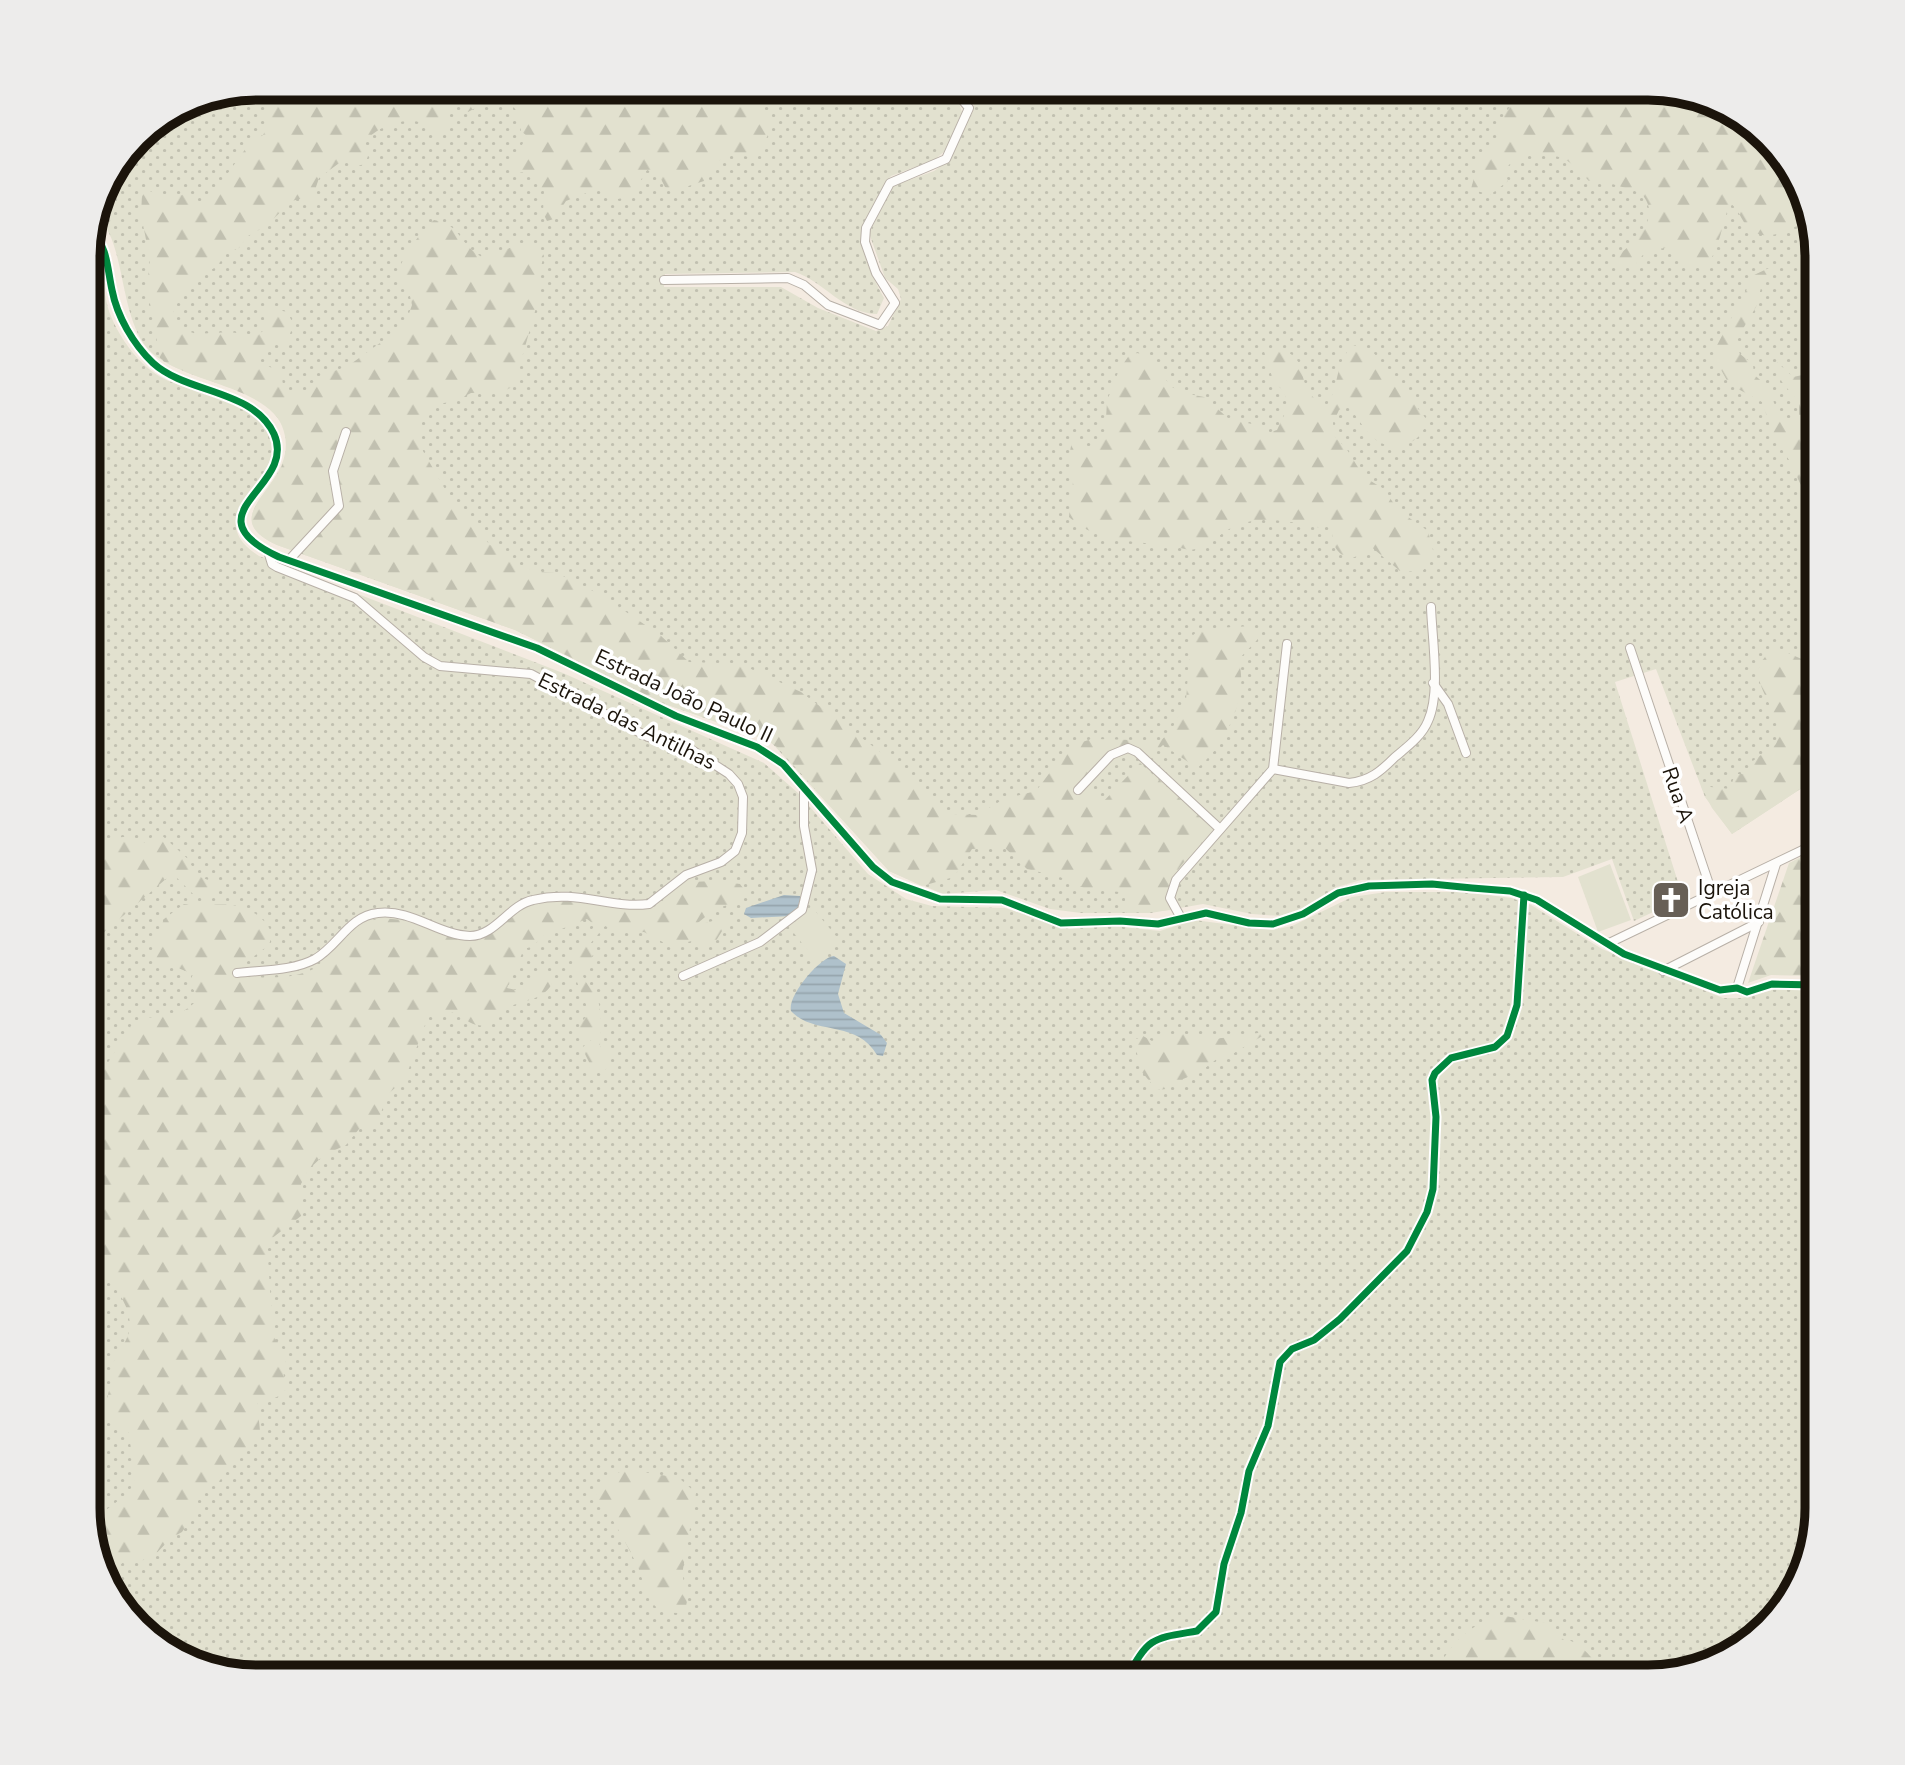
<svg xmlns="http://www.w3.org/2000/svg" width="1905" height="1765" font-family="'Nunito Sans',sans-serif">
	<defs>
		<pattern id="grass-dots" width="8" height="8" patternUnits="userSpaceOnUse" patternTransform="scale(1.75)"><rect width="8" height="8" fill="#e2e1cf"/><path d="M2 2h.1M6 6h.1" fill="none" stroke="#c1c0b0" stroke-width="1.8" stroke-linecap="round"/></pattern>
		<pattern id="forest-firs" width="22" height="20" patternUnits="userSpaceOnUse" patternTransform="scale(1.75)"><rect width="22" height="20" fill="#e2e1cf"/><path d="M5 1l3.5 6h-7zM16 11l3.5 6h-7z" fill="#c1c0b0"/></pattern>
		<pattern id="water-rules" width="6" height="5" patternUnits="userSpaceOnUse" patternTransform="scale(1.75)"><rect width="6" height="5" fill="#afc1cb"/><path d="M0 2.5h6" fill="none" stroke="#96a5ad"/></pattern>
	</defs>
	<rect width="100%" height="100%" fill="#f4ebe1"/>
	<g fill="url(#grass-dots)">
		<path d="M 256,88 L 947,88 L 959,103 L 962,112 L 945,151 L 934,160 L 891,176 C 883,184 879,195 874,205 C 854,241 865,263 884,298 L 877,314 C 845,314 823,281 795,272 L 665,274 L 664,287 L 781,287 L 818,308 L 876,331 L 888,326 L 901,299 L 898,289 L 885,278 L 869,233 L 893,186 L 934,171 L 948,161 L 974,109 L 973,101 L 966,88 L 1659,88 L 1714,101 L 1768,137 L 1804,191 L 1817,246 L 1817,778 L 1732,834 L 1705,797 L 1656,669 L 1615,682 L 1683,898 L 1634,921 L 1612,859 L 1563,877 L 1361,880 L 1337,887 L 1301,909 L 1280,916 L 1252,914 L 1203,904 L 1151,913 L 1081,913 L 1050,909 L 996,890 L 943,894 L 889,871 L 770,741 L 665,704 L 515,630 L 277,545 C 207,513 306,485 282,426 C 265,382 179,384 147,348 C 118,313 126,239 96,216 L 105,181 L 145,130 L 192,100 Z"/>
		<path d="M 89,242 C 104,261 102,286 108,308 C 115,330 131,354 149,369 C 182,397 246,391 268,434 C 292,481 193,513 259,556 L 563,673 L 764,763 L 798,793 L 868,874 L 906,899 L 932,906 L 1005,908 L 1069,929 L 1113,926 L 1160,931 L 1194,920 L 1272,930 L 1292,926 L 1352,897 L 1386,892 L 1466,892 L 1511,898 L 1531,905 L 1602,949 L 1723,998 L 1742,998 L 1776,989 L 1817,991 L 1817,1509 L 1804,1574 L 1768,1628 L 1713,1665 L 1649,1677 L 256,1677 L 191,1664 L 137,1628 L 101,1574 L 88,1519 Z"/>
	</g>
	<g fill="url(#forest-firs)">
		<path d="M 263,88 L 739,88 C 745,93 772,117 774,122 L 757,158 L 725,153 L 704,181 L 673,191 L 665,187 L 658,173 L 647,170 C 638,183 634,198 616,199 L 603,190 L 594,190 L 566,201 L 554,219 L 547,221 L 543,213 L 544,191 L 528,172 L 514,173 L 509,168 L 527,136 L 521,131 L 518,113 L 510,102 L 492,99 L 468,112 L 451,101 L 448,123 L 437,136 C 431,130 428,125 419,122 C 403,117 369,129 364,146 L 368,156 L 365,164 L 357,166 L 346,158 L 319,178 L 316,187 L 316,205 L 311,207 L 303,198 L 292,201 L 266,226 L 248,236 L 239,248 L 227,253 L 217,266 L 189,285 L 173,310 L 175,323 L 180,328 L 196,334 L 230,332 L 256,336 L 267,328 L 263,314 L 267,308 L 288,312 L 293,325 L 285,349 L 276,343 L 262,349 L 259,361 C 273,369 284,371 283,389 L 301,393 L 312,388 L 320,376 L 348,366 L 398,330 L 406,322 L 412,305 L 410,296 L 397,279 C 399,259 419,234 434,220 C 461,224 460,246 482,257 L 522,244 L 540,248 L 544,256 L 538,276 L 539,297 L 514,386 L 502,392 L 471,393 L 455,401 L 433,405 L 422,422 L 420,438 L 423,451 L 453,503 L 469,517 L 489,544 L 516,563 L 534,571 L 557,573 L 601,595 L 660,635 L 689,662 L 740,664 L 801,692 L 883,754 L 914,785 L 952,814 L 977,815 L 1004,799 L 1036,791 L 1060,759 L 1082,742 L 1092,739 L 1133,740 L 1145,745 L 1159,742 L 1171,731 L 1186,700 L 1191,637 L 1200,629 L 1252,626 L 1259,630 L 1257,640 L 1239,659 C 1239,665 1241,670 1241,675 C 1244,705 1221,751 1197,768 L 1163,745 L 1149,758 C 1143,755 1136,748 1130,746 C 1109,740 1086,776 1074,789 L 1079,794 L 1086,787 L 1102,803 L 1140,763 L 1215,830 C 1197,850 1155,881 1172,910 L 1126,913 L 1125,898 L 1121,892 L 1086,889 L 1060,877 L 1027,869 L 1004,847 L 972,849 L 954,877 L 922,886 L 889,871 L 777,747 L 762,737 L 665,704 L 515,630 L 277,545 C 210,514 299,484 286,434 C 272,387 195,385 160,358 L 147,287 L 150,259 L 141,215 L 142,195 L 147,190 L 168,198 L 190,193 L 197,203 L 207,202 L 249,144 L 263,135 L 267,128 Z"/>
		<path d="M 1519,88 C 1613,88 1724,71 1783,160 C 1796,179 1805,194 1810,217 C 1795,229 1762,247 1746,225 C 1740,217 1738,209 1730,203 C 1718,232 1715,301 1671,247 L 1646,251 L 1635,265 L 1617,265 L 1616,258 C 1633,242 1664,219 1641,193 L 1603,181 L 1589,181 C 1581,173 1574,164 1564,159 C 1548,151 1511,152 1505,172 L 1508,181 L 1490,195 L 1471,189 L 1478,163 L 1494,146 L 1504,115 L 1517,97 Z"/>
		<path d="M 1769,268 L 1771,271 L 1762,284 L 1756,307 L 1735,342 L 1740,354 L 1753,364 L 1754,375 C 1775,389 1769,407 1788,419 L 1799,415 L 1799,404 C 1791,389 1775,382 1777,362 L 1793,377 L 1817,372 L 1817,521 L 1812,516 L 1808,500 L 1789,460 L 1774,437 L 1762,402 L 1729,384 L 1715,359 L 1714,351 L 1754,275 Z"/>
		<path d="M 1353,345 L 1373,352 L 1427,420 C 1422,445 1392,456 1371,436 C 1362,427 1357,415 1347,406 L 1339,410 L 1333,423 L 1335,437 L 1346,448 L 1364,477 L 1384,489 L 1398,510 L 1428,531 L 1434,554 L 1422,572 L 1400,571 L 1369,545 L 1363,554 L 1349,559 C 1333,551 1332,542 1332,526 L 1327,523 L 1321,528 C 1292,522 1261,514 1233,527 C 1217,535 1207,549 1189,550 C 1152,540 1098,546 1069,517 L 1073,482 L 1069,457 L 1073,435 L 1087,449 L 1096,447 L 1105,437 L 1107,401 L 1119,370 L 1128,357 L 1137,353 L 1145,355 L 1172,387 L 1184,393 L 1204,397 L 1229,419 L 1252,424 L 1268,433 L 1277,430 L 1288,407 L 1284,391 L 1274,383 L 1263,348 C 1323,349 1285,390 1327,405 C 1341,384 1333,365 1353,345 Z"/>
		<path d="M 1777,648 L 1806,661 L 1817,656 L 1817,701 L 1812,715 L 1817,721 L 1817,778 L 1732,834 L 1712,808 L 1701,786 L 1730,789 L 1735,774 L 1749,774 L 1754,769 L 1750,763 L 1776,744 C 1789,708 1730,674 1777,648 Z"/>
		<path d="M 156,830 L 189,860 L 196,875 L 220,885 L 216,893 L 195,896 L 177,878 L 167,878 L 88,946 L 88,842 L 130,836 L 148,844 Z"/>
		<path d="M 1817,849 L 1817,976 L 1771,975 L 1748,983 L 1789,863 Z"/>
		<path d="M 717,881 L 740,884 L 746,892 L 743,900 L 715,909 L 694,926 L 724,918 L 729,920 L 712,947 L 692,941 L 670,946 L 644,932 L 625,933 L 605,926 L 590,944 L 597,945 L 589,964 L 582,965 C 579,982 597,990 599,1004 C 602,1019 600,1033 600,1048 L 609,1053 L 609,1068 L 589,1076 L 590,1064 L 582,1048 L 586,1044 L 595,1048 L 596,1043 L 580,1036 L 576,1031 L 589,1012 L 571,967 L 577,951 L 595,925 L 587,919 L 541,937 L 534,946 L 524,949 L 507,988 L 516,990 C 531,985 539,967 554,977 C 549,1004 513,999 496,1014 C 492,1018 491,1024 485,1025 C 474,1028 463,1018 455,1012 L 439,1016 L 429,1014 L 405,1079 L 387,1095 L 380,1116 L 370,1125 L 359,1129 L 346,1145 L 324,1155 L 308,1170 L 301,1184 L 303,1205 L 301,1216 L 267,1242 L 273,1336 L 287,1355 L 283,1371 L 287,1389 L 277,1397 L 257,1402 L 260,1431 L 216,1485 L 203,1487 L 191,1519 L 182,1532 L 171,1538 L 151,1559 L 122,1563 L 112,1576 L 111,1590 L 101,1574 L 89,1523 L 127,1494 L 135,1482 L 129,1433 L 108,1420 C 101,1401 115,1385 111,1367 C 116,1355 126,1344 129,1332 C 134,1312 116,1282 98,1275 L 88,1286 L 88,1162 L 94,1143 L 103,1134 L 100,1116 L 103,1105 L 88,1092 L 88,1073 C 114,1071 114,1043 130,1027 C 143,1014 162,1018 177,1014 C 183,1013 191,1005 196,1002 L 196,993 L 189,984 L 193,974 L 178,968 L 158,968 L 150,956 L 164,919 L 184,904 C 216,908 238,896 263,920 C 271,929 273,933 269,945 L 236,970 L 238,977 C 277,977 308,983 338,950 C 347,939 353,925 369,921 C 401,912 438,931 468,941 C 495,939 504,914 527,906 C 575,888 612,917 650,908 C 663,905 670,893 680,886 C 688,880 706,882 717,881 Z"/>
		<path d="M 1179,1033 L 1215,1039 L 1258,1033 L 1264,1035 L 1229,1056 L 1218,1058 L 1200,1072 L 1183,1079 L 1179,1090 L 1168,1082 L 1166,1089 L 1157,1090 L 1141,1071 L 1134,1040 L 1143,1036 L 1152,1041 Z"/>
		<path d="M 625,1469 L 679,1478 L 696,1493 L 683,1569 C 681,1586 693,1595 683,1613 C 642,1615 648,1586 636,1563 C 624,1540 613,1517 596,1497 L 600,1483 Z"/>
		<path d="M 1505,1616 L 1545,1623 L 1564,1640 C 1586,1640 1594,1671 1618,1677 L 1436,1677 C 1444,1647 1474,1619 1505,1616 Z"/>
	</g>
	<g fill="#e2e1cf">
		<path d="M 1610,864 L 1631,920 L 1598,932 L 1578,877 Z"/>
		<path d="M 812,907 L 840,941 L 816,961 L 789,927 Z"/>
	</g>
	<g fill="url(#water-rules)">
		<path d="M 784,895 L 800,896 L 800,907 L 792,916 L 751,918 L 744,914 L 746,908 Z"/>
		<path d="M 834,956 L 846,964 L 838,994 L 844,1013 L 881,1035 L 887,1043 L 883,1056 L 877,1055 C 856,1019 814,1036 791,1011 C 787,996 820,957 834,956 Z"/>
	</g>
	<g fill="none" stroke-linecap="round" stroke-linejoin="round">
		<g stroke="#b8b0a7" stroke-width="10">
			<g id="minor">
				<path d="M 92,231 C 108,249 107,267 112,290 C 117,316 133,344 153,363 C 187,394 253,389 274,434 C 298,488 185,513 279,557 L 537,648 L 676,716 L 757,747 L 783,764 L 873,867 L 892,882 L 940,899 L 1002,900 L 1061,923 L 1120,921 L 1158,924 L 1206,913 L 1249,923 L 1273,924 L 1303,914 L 1338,893 L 1369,886 L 1432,884 L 1472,888 L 1510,891 L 1537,900 L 1624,954 L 1720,990 L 1737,988 L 1747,992 L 1772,984 L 1817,985"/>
				<path d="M 664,280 L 788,278 L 804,285 L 828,305 L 880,325 L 895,303 L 876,273 L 865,242 L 866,228 L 890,183 L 946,159 L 969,108 L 952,88"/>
				<path d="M 289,560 L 339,506 L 333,471 L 346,432"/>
				<path d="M 1630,648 L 1712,893"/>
				<path d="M 1433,683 L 1448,704 L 1466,753"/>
				<path d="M 1273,769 L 1349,783 C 1370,781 1381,771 1395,757 C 1407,747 1422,736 1428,721 C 1441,693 1432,638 1431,607"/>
				<path d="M 1078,790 L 1111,755 L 1128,748 L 1137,752 L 1220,829"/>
				<path d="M 1181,918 L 1170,898 L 1176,880 L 1273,769 L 1287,644"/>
				<path d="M 1607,944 L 1817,843"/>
				<path d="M 1663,971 L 1759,922"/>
				<path d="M 237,973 C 261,970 293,971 315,959 C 339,945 349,916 378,913 C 412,909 438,935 470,936 C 495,936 509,905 533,900 C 578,889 609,909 649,904 L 686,875 L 721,862 L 735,851 L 742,833 L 743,797 L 738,784 L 729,774 L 692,750 L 648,737 L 531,674 L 440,666 L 424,657 L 355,598 L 277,567 L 272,564 L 268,551"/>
				<path d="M 683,976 L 760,942 L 802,910 L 812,870 L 804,826 L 804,789"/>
				<path d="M 1737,988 L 1776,864"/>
				<path d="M 1128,1677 C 1147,1636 1156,1638 1197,1631 L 1216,1612 L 1224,1564 L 1241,1513 L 1249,1471 L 1268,1426 L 1280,1362 L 1292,1349 L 1314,1340 L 1340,1319 L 1407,1251 L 1427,1212 L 1433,1189 L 1436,1117 L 1432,1080 L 1435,1073 L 1451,1058 L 1495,1047 L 1507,1036 L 1517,1005 L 1524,895"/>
			</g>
		</g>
		<use href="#minor" stroke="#fdfcfa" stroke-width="8"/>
		<g stroke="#fff" stroke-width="11">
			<g id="cycleway">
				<path d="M 92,231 C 108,249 107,267 112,290 C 117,316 133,344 153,363 C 187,394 253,389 274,434 C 298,488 185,513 279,557 L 537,648 L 676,716 L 757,747 L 783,764 L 873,867 L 892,882 L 940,899 L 1002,900 L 1061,923 L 1120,921 L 1158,924 L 1206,913 L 1249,923 L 1273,924 L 1303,914 L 1338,893 L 1369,886 L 1432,884 L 1472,888 L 1510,891 L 1537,900 L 1624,954 L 1720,990 L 1737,988 L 1747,992 L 1772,984 L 1817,985"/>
				<path d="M 1128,1677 C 1147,1636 1156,1638 1197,1631 L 1216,1612 L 1224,1564 L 1241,1513 L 1249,1471 L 1268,1426 L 1280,1362 L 1292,1349 L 1314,1340 L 1340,1319 L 1407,1251 L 1427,1212 L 1433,1189 L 1436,1117 L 1432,1080 L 1435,1073 L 1451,1058 L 1495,1047 L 1507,1036 L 1517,1005 L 1524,895"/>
			</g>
		</g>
		<use href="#cycleway" stroke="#00873e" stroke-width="7"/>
	</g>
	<defs>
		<g id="church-square" transform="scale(2.0125)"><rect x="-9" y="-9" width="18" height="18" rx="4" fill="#675f56" stroke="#fff"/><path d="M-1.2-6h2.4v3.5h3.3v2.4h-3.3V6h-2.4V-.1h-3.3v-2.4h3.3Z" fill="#fff"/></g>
	</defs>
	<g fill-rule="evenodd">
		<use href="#church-square" x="1671" y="900"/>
	</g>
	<g text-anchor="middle" stroke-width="7" stroke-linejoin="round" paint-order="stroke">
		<g font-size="21" fill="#1b140b" stroke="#fff">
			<text transform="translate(684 696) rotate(25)" y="7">Estrada João Paulo II</text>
			<text transform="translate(627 721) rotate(26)" y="7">Estrada das Antilhas</text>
			<text transform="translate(1678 795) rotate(71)" y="7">Rua A</text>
		</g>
		<g font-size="21" fill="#1b140b" stroke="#fff" text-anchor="start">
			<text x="1698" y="895">Igreja<tspan x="1698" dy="24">Católica</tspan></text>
		</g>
	</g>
	<path d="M0 0H1905V1765H0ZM257 100H1648A157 157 0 0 1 1805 257V1508A157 157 0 0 1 1648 1665H257A157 157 0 0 1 100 1508V257A157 157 0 0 1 257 100Z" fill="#edeceb" fill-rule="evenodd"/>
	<path fill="none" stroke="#1b140b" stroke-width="9" d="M257 100H1648A157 157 0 0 1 1805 257V1508A157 157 0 0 1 1648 1665H257A157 157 0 0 1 100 1508V257A157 157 0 0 1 257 100Z"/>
</svg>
